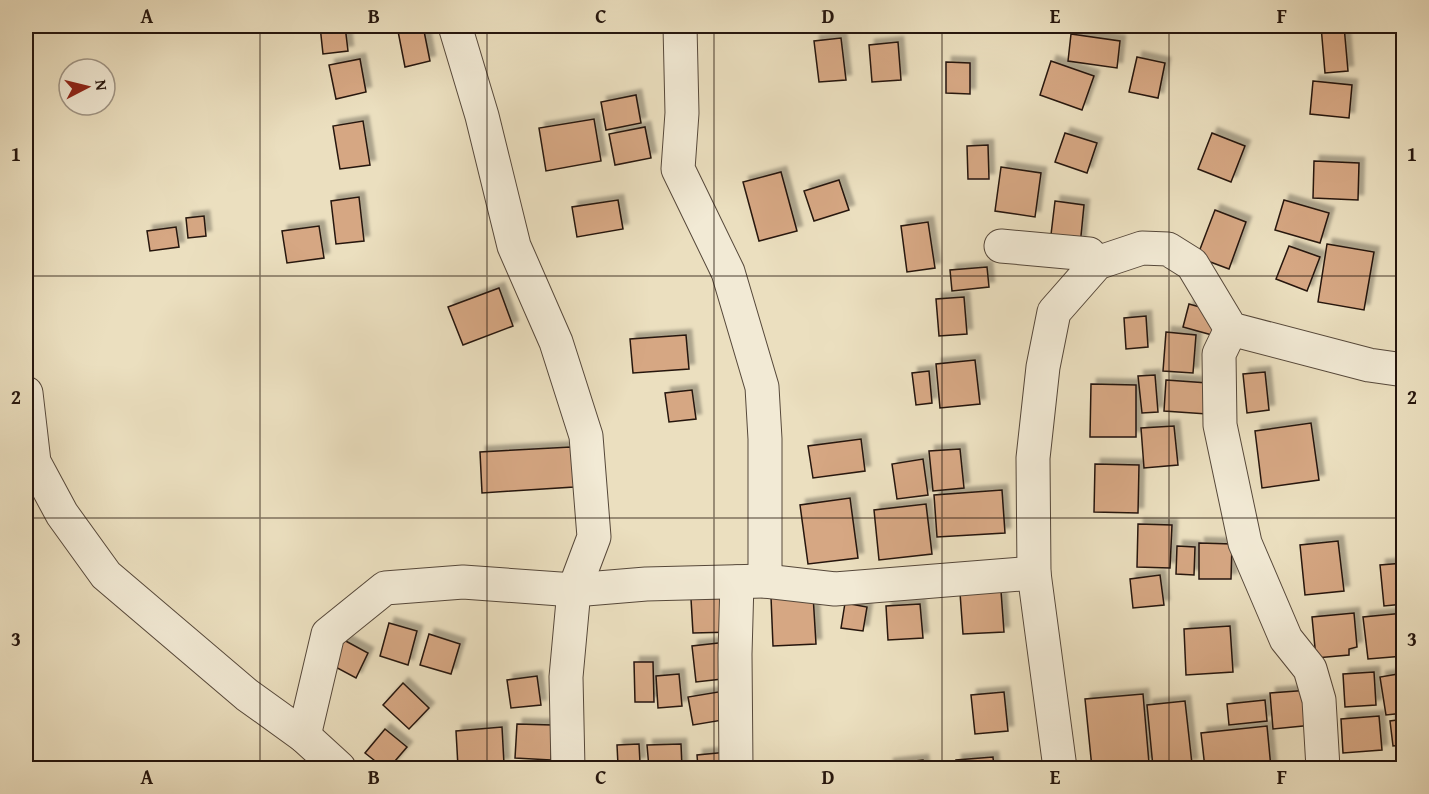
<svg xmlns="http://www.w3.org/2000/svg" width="1429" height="794" font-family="'Gentium Book Plus',serif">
	<defs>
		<filter id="shadow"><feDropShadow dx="5.5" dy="-5.5" stdDeviation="1.5" flood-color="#0004"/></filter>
	</defs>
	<rect width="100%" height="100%" fill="#ebdfbf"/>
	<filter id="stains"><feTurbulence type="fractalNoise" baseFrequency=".00333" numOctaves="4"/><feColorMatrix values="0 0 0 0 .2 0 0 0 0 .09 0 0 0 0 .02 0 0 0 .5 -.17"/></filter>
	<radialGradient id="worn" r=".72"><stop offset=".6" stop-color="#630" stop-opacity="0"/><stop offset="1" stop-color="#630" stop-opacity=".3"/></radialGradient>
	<g fill="#d6a783" stroke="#25150d" stroke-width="1.5" filter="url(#shadow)">
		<path d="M 320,26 L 345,26 L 348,51 L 323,54 Z"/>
		<path d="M 397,26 L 423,26 L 430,61 L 405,67 Z"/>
		<path d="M 502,26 L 528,26 L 503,31 Z"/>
		<path d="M 1321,26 L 1344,26 L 1348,71 L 1325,73 Z"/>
		<path d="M 1071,34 L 1120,41 L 1117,68 L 1068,61 Z"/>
		<path d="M 841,38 L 846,80 L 819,82 L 814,41 Z"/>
		<path d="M 898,42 L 901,80 L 872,82 L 869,45 Z"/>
		<path d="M 1137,57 L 1165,63 L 1158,98 L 1129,92 Z"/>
		<path d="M 360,59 L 366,92 L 336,99 L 329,65 Z"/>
		<path d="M 1051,61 L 1094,76 L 1082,110 L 1040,95 Z"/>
		<path d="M 946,62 L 970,63 L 970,94 L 946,93 Z"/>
		<path d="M 1313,81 L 1352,85 L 1349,118 L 1310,114 Z"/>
		<path d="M 636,95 L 641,123 L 606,130 L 601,102 Z"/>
		<path d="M 594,119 L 601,161 L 546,171 L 539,128 Z"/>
		<path d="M 363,121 L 370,165 L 340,169 L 333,126 Z"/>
		<path d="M 645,127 L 651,158 L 615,165 L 609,134 Z"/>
		<path d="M 1065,133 L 1097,143 L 1087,173 L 1055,162 Z"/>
		<path d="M 1212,133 L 1245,146 L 1231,182 L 1198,169 Z"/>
		<path d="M 988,145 L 989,179 L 968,179 L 967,146 Z"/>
		<path d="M 1314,161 L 1359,163 L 1358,200 L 1313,198 Z"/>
		<path d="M 1001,167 L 1041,173 L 1035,217 L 995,211 Z"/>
		<path d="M 781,172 L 797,231 L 759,241 L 743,182 Z"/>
		<path d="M 839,180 L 849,210 L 814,221 L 804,191 Z"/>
		<path d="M 359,197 L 364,241 L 336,244 L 331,201 Z"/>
		<path d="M 618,200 L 623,229 L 577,237 L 572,207 Z"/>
		<path d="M 1284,200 L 1329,213 L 1320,243 L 1275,230 Z"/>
		<path d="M 1055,201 L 1084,205 L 1080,246 L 1050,243 Z"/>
		<path d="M 1215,210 L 1246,222 L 1229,269 L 1197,257 Z"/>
		<path d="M 204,216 L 206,236 L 188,238 L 186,218 Z"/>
		<path d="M 928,222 L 935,268 L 907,272 L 901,226 Z"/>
		<path d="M 319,226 L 324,258 L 287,263 L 282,231 Z"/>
		<path d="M 176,227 L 179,247 L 150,251 L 147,231 Z"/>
		<path d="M 1327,244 L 1374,252 L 1364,310 L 1318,302 Z"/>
		<path d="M 1289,246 L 1320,257 L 1307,291 L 1276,279 Z"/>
		<path d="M 987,267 L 989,287 L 952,291 L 950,270 Z"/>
		<path d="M 499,288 L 513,326 L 463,345 L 448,307 Z"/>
		<path d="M 964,297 L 967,334 L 939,336 L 936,299 Z"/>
		<path d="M 1189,304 L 1218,312 L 1212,335 L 1183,327 Z"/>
		<path d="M 1146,316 L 1148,347 L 1126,349 L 1124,318 Z"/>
		<path d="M 1166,332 L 1196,335 L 1193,373 L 1163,371 Z"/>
		<path d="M 686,335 L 689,369 L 633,373 L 630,339 Z"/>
		<path d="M 975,360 L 980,404 L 940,408 L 936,364 Z"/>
		<path d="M 929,371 L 932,403 L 916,405 L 912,373 Z"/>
		<path d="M 1265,372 L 1269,410 L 1247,413 L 1243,374 Z"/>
		<path d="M 1155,375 L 1158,412 L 1142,413 L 1138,376 Z"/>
		<path d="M 1166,380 L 1208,383 L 1207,414 L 1164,411 Z"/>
		<path d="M 1091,384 L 1136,385 L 1136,437 L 1090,437 Z"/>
		<path d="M 692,390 L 696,419 L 669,422 L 665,393 Z"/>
		<path d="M 1311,423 L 1319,480 L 1262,488 L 1255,431 Z"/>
		<path d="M 1174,426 L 1178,465 L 1144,468 L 1141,428 Z"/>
		<path d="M 861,439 L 865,471 L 813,478 L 808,446 Z"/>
		<path d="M 571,447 L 574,487 L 482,493 L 480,452 Z"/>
		<path d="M 960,449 L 964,488 L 933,491 L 929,451 Z"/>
		<path d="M 923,459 L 928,495 L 897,499 L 892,464 Z"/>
		<path d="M 1095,464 L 1139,465 L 1138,513 L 1094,512 Z"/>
		<path d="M 1002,490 L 1005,533 L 937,537 L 934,495 Z"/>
		<path d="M 850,498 L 858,558 L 808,564 L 800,505 Z"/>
		<path d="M 926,504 L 932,554 L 879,560 L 874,510 Z"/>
		<path d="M 1138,524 L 1172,525 L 1170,568 L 1137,567 Z"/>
		<path d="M 1338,541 L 1344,591 L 1305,595 L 1300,545 Z"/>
		<path d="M 1199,543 L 1232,544 L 1231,579 L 1199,579 Z"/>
		<path d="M 1177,546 L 1195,547 L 1194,575 L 1176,574 Z"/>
		<path d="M 1404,563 L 1404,604 L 1384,606 L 1380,565 Z"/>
		<path d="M 1160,575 L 1164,605 L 1133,608 L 1130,579 Z"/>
		<path d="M 1001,591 L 1004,632 L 963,634 L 960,593 Z"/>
		<path d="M 813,595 L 816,644 L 773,646 L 771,597 Z"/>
		<path d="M 731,598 L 733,632 L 693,633 L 691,599 Z"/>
		<path d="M 845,603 L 867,607 L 863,631 L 841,628 Z"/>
		<path d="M 920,604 L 923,638 L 888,640 L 886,606 Z"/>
		<path d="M 1354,613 L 1357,647 L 1349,649 L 1349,655 L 1316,658 L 1312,617 Z"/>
		<path d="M 1404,613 L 1404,656 L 1368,659 L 1363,617 Z"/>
		<path d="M 389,623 L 417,631 L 408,665 L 380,656 Z"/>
		<path d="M 1230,626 L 1233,672 L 1186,675 L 1184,629 Z"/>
		<path d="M 429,634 L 460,644 L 451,674 L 420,665 Z"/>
		<path d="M 342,639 L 368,653 L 356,678 L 328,663 Z"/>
		<path d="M 727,642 L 731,678 L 696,682 L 692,646 Z"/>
		<path d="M 634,662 L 653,662 L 654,702 L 635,702 Z"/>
		<path d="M 1374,672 L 1376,705 L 1345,707 L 1343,674 Z"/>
		<path d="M 1404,673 L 1404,713 L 1386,715 L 1380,677 Z"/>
		<path d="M 679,674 L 682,706 L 658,708 L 656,676 Z"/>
		<path d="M 537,676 L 541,705 L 511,708 L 507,680 Z"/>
		<path d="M 403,683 L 429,708 L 409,729 L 383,705 Z"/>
		<path d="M 1310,690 L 1313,725 L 1273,729 L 1270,693 Z"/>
		<path d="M 724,691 L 729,719 L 693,725 L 688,697 Z"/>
		<path d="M 1004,692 L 1008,731 L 975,734 L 971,695 Z"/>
		<path d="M 1143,694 L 1149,763 L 1092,768 L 1085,699 Z"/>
		<path d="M 1265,700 L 1267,721 L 1229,725 L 1227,704 Z"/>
		<path d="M 1185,701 L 1192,764 L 1153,767 L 1147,705 Z"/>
		<path d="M 1379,716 L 1382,750 L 1343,753 L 1341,719 Z"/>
		<path d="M 1404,719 L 1404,745 L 1393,746 L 1390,721 Z"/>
		<path d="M 517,724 L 552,725 L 551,760 L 515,758 Z"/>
		<path d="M 1267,726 L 1271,768 L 1205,768 L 1201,733 Z"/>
		<path d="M 502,727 L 504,764 L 458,767 L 456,731 Z"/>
		<path d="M 385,729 L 407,747 L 389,768 L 384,768 L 365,753 Z"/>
		<path d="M 639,744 L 640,763 L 618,765 L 617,745 Z"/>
		<path d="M 681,744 L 682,768 L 649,768 L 647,745 Z"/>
		<path d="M 728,752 L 729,768 L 698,768 L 697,755 Z"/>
		<path d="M 993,757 L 994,768 L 957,768 L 956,760 Z"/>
		<path d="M 923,760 L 924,768 L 888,768 L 888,764 Z"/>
	</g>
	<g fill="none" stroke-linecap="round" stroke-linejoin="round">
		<g stroke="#56483a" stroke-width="35">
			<g id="minor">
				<path d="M 455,26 L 482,116 L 514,246 L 556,342 L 586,436 L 594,537 L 574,590 L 566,677 L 568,768"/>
				<path d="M 680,26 L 682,113 L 678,169 L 728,272 L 762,387 L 765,439 L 765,581"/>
				<path d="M 1001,246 L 1089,254 L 1097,263"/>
				<path d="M 1231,329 L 1219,354 L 1220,425 L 1245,543 L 1286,639 L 1310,669 L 1319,700 L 1323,768"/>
				<path d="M 26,393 L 34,462 L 62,514 L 106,575 L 247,695 L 304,736 L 339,768"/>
				<path d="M 304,736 L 328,634 L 385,588 L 463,582 L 574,590 L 646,584 L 765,581 L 835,589 L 1034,573"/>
				<path d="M 736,768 L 735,654 L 737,582"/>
				<path d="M 1060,768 L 1034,573 L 1033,458 L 1043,367 L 1054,312 L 1097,263 L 1142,248 L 1168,249 L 1192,264 L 1231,329 L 1369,365 L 1404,370"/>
			</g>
		</g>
		<use href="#minor" stroke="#f2ead5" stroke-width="33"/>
	</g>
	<path fill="none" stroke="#25150d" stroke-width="1.5" stroke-opacity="0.55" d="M 260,26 L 260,768M 487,26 L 487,768M 714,26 L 714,768M 942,26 L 942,768M 1169,26 L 1169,768M 26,276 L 1404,276M 26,518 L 1404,518"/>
	<rect width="1429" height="794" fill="none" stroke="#ebdfbf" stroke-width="66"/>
	<g transform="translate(87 87) rotate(83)"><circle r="28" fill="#f2ead5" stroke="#a09585" stroke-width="1.5"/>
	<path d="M0-4.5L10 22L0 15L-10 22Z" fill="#8f2418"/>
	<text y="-9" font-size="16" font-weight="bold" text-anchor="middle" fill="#25150d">N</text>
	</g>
	<rect x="33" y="33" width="1363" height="728" fill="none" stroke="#25150d" stroke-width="2"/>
	<g font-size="20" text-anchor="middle" font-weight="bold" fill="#25150d">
		<text x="147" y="23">A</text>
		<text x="374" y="23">B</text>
		<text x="601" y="23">C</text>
		<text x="828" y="23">D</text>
		<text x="1055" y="23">E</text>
		<text x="1282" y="23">F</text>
		<text x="16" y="161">1</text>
		<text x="1412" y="161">1</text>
		<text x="16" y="404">2</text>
		<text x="1412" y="404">2</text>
		<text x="16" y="646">3</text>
		<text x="1412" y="646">3</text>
		<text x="147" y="784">A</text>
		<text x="374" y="784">B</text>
		<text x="601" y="784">C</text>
		<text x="828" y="784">D</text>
		<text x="1055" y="784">E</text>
		<text x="1282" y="784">F</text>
	</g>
	<rect width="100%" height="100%" filter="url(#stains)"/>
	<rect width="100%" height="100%" fill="url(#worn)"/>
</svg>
